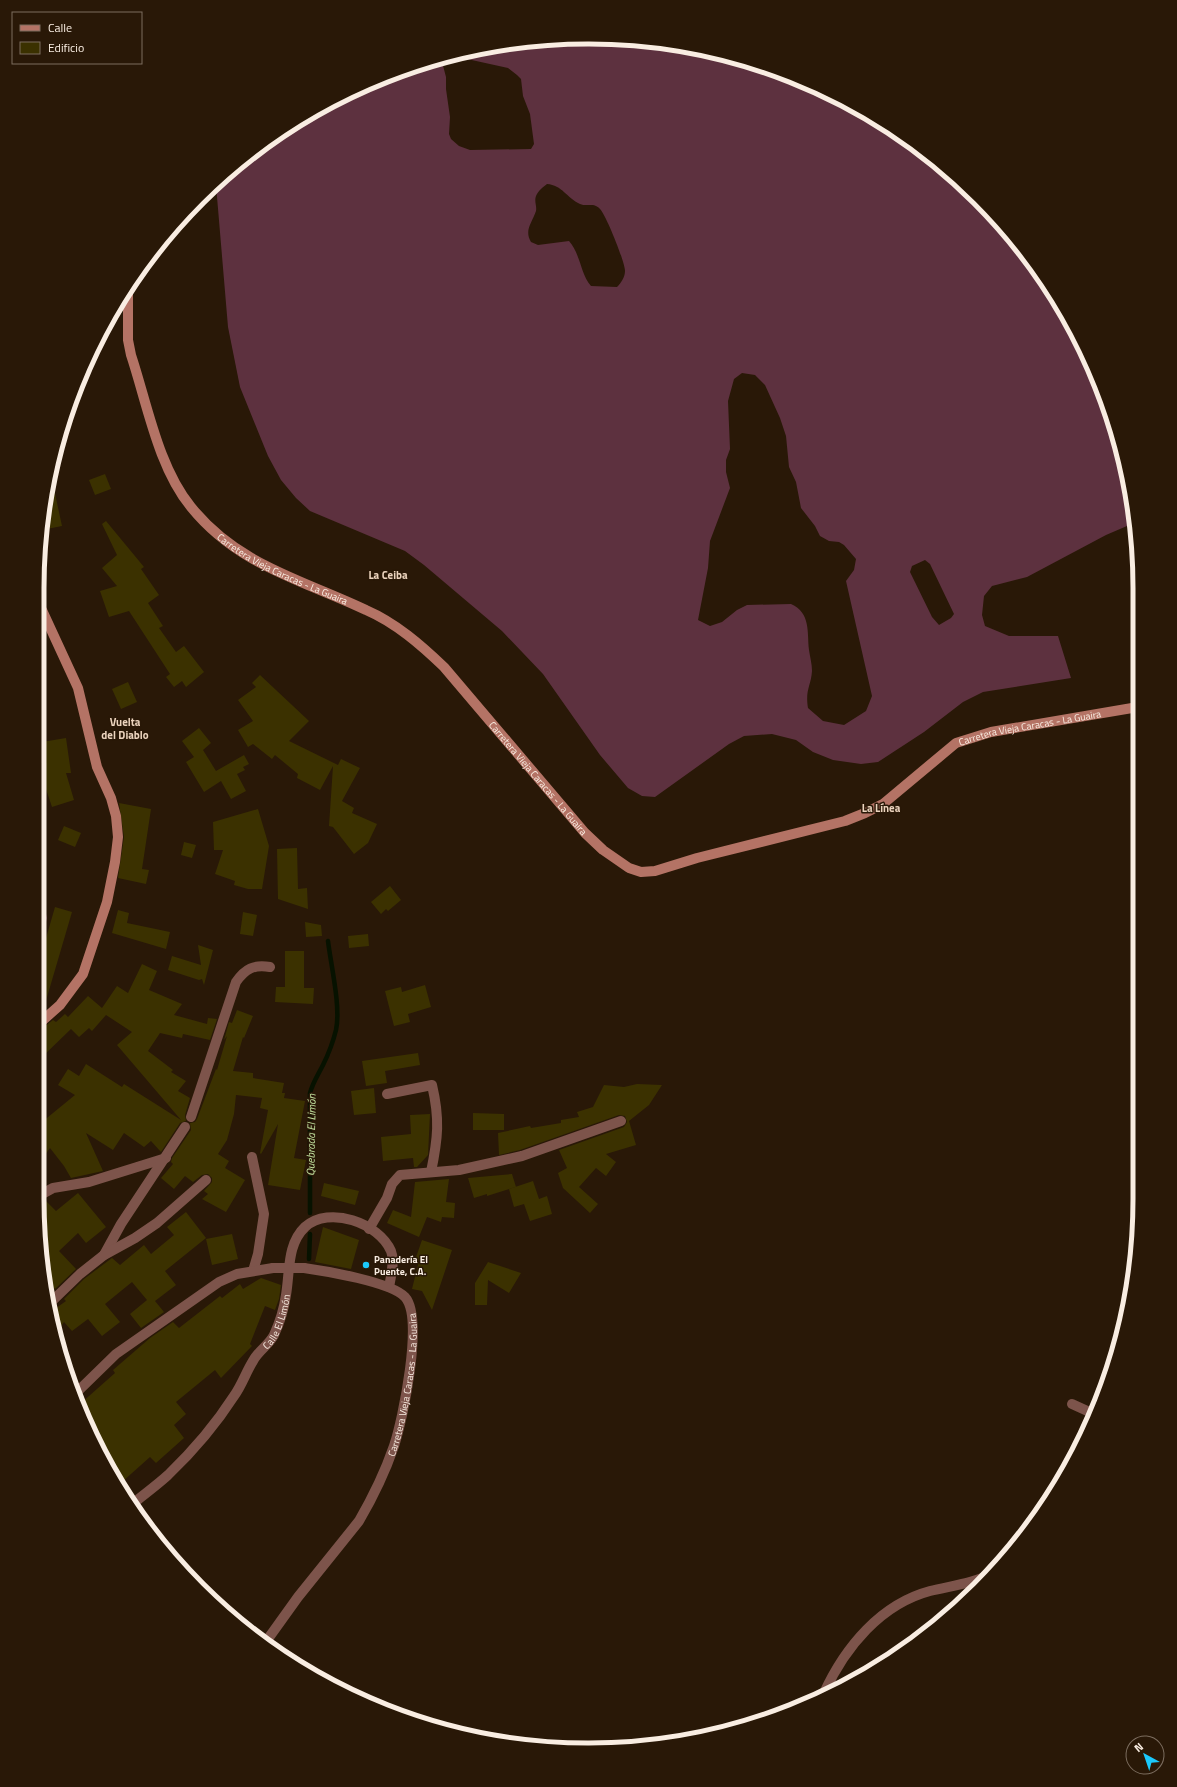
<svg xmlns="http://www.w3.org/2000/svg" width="1177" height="1787" font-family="'Titillium Web',sans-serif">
	<rect width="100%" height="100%" fill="#291807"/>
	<g fill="#5d313f" fill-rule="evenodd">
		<path d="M 553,38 L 661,42 L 756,64 L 766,66 L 864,111 L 952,174 L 1026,253 L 1083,345 L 1121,446 L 1134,523 L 1106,535 L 1027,577 L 992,586 L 984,596 L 982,615 L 985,626 L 1009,636 L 1058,636 L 1071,678 L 983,692 L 963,702 L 924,732 L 878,762 L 861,764 L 833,760 L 813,752 L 796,740 L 772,734 L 744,736 L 729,744 L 655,797 L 642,796 L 628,788 L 600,755 L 543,674 L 502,631 L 424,565 L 405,551 L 310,511 L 296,498 L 281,480 L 268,456 L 240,387 L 228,327 L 216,185 L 253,151 L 345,94 L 443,57 L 441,58 L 446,77 L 446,89 L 450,117 L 449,134 L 451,139 L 459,146 L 470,150 L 531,149 L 534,144 L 530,114 L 523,96 L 521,79 L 517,75 L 508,68 L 449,55 ZM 547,184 C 562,185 567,198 580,204 C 587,207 594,202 600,209 C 606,215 625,262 625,271 C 625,277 621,283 617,287 L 591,286 C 580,273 581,255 569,241 L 538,245 L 531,242 C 524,230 532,223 536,211 C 537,206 534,201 536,196 C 538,191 543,187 547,184 ZM 742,373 L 755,375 L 765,385 L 780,418 L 786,436 L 789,467 L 796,482 L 801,508 L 815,526 L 820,536 L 829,541 L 839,542 L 844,545 L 856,559 L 854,570 L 846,581 L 872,696 L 866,711 L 844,725 L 823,721 L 808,708 C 805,690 811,686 812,671 C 812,664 810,657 809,650 C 807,632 811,613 791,604 L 747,605 L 737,610 L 722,622 L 710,626 L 698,620 L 708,568 L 710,541 L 730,488 L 726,472 L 726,460 L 730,449 L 728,401 L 734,379 ZM 925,560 L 930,564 L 954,614 L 951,618 L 939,625 L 932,617 L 910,572 L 912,566 Z"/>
		<path d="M 42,898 L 47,918 L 42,938 Z"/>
	</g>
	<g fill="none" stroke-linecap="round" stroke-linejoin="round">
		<g stroke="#071200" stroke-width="4.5">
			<path d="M 310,1213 L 310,1093 C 313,1082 318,1075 323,1065 C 328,1055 333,1042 336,1030 C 341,1007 331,966 328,941"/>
			<path d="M 309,1259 L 310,1234"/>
		</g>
	</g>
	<g fill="#3b3100">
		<path d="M 105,474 L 111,489 L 95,495 L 89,480 Z"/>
		<path d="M 51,475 L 62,526 L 47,529 L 44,507 Z"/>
		<path d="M 106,521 L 144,567 L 141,569 L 159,595 L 148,603 L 163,626 L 159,628 L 176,652 L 184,646 L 204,672 L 186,687 L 182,681 L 174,687 L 166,677 L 170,674 L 129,611 L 109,617 L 100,591 L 117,586 L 102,568 L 117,555 L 102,524 Z"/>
		<path d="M 260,675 L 309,721 L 289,741 L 338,765 L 341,759 L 360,768 L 342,801 L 354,808 L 352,813 L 377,824 L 368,843 L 354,854 L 333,827 L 329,826 L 333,766 L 320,790 L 297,778 L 298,774 L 275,755 L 272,759 L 253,744 L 248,747 L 238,730 L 253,721 L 238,700 L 256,687 L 252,683 Z"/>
		<path d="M 128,682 L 137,702 L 121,709 L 112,689 Z"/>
		<path d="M 199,728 L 211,743 L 203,750 L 216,771 L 244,755 L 249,764 L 243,767 L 245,770 L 237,774 L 246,791 L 231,799 L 221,781 L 204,792 L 186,762 L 194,757 L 182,741 Z"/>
		<path d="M 66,738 L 71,773 L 66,773 L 74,800 L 52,807 L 46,789 L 42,789 L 42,742 Z"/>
		<path d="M 119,803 L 151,809 L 142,869 L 149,870 L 146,884 L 118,878 L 124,837 Z"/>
		<path d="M 258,809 L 269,846 L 262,889 L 248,889 L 234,885 L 235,881 L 215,874 L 223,850 L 214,850 L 213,822 Z"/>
		<path d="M 64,826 L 81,833 L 75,847 L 58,840 Z"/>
		<path d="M 184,842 L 196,845 L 192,858 L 181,855 Z"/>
		<path d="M 297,848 L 298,889 L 307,888 L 308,909 L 278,899 L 277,849 Z"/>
		<path d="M 390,886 L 401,900 L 388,911 L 386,909 L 381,914 L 371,902 Z"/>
		<path d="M 55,907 L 72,912 L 45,1004 L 42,1003 L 42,952 Z"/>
		<path d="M 118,910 L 129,913 L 127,923 L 170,932 L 166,949 L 112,933 Z"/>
		<path d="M 243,912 L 257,915 L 253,936 L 240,934 Z"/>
		<path d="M 305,922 L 321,925 L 322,936 L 306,937 Z"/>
		<path d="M 368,934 L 369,946 L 349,948 L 348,936 Z"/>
		<path d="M 198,945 L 213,950 L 204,985 L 202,979 L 199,980 L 168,970 L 172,956 L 201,965 Z"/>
		<path d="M 285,951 L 304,951 L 304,988 L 314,988 L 313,1004 L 275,1002 L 276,987 L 285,987 Z"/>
		<path d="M 142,964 L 157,971 L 149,990 L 182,1004 L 174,1015 L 207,1024 L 208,1018 L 217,1019 L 210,1040 L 183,1034 L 182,1038 L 160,1033 L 148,1051 L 173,1070 L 171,1072 L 186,1081 L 178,1091 L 190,1098 L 185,1115 L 186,1121 L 180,1123 L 161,1152 L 151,1141 L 144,1147 L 124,1133 L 113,1150 L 86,1133 L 103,1171 L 71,1178 L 64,1166 L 50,1148 L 42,1159 L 42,1122 L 75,1095 L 58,1085 L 68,1069 L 79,1076 L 86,1064 L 122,1087 L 124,1084 L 181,1120 L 117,1045 L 132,1032 L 106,1015 L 92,1031 L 89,1028 L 79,1037 L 71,1029 L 42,1057 L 42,1029 L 44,1027 L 53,1020 L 56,1022 L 65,1014 L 68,1017 L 88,996 L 102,1008 L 117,986 L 128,993 Z"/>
		<path d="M 425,985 L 431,1007 L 408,1014 L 410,1022 L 394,1026 L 385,991 L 401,987 L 402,992 Z"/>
		<path d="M 237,1010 L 253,1016 L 244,1038 L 243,1037 L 233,1071 L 253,1073 L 253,1078 L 284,1083 L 282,1093 L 285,1093 L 284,1098 L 305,1101 L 294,1158 L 306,1160 L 300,1190 L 268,1185 L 278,1124 L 261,1154 L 260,1153 L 268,1110 L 260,1108 L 262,1098 L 236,1095 L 234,1114 L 227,1140 L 218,1154 L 229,1161 L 225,1168 L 245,1180 L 226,1212 L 202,1199 L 208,1194 L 204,1191 L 212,1182 L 212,1178 L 208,1174 L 202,1175 L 193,1182 L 185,1176 L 174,1189 L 161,1178 L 173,1164 L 171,1162 L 172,1158 L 191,1130 L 190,1123 L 195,1122 L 197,1119 L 216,1069 L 217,1070 L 227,1036 L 224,1040 L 229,1022 L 232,1023 Z"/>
		<path d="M 418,1053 L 420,1065 L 385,1071 L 387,1083 L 366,1086 L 362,1061 Z"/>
		<path d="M 637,1084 L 662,1085 L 649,1105 L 629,1121 L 636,1145 L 606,1154 L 616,1162 L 606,1176 L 596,1168 L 579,1187 L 598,1204 L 590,1213 L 563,1188 L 558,1173 L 567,1168 L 559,1150 L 624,1127 L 627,1122 L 625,1116 L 619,1115 L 520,1150 L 499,1155 L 498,1133 L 530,1126 L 531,1128 L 561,1123 L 561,1120 L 579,1117 L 577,1112 L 593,1107 L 604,1085 L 624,1087 Z"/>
		<path d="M 374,1088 L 376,1113 L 354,1115 L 351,1091 Z"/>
		<path d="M 473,1113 L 504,1114 L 504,1130 L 473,1130 Z"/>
		<path d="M 430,1114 L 428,1155 L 417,1167 L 414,1167 L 413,1158 L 383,1161 L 381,1137 L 411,1134 L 410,1115 Z"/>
		<path d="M 512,1174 L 516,1187 L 487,1196 L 487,1194 L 474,1198 L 468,1178 Z"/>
		<path d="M 449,1179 L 446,1202 L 455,1203 L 454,1218 L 442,1217 L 441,1222 L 427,1217 L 419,1237 L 387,1223 L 393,1210 L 411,1217 L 415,1182 Z"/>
		<path d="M 533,1181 L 539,1199 L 547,1196 L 552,1214 L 530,1221 L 524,1204 L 514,1207 L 509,1189 Z"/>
		<path d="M 324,1183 L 359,1191 L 355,1205 L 321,1196 Z"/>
		<path d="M 78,1193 L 106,1227 L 86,1243 L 78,1233 L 59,1251 L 76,1269 L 55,1289 L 43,1277 L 42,1271 L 42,1200 L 45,1200 L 56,1211 Z"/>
		<path d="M 186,1212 L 206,1238 L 165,1271 L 176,1285 L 155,1301 L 164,1312 L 141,1328 L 130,1314 L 147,1300 L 132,1282 L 105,1304 L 120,1322 L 102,1336 L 88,1319 L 72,1331 L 64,1322 L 56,1333 L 52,1311 L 66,1301 L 64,1299 L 84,1279 L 112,1258 L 120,1265 L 144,1245 L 151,1254 L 174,1235 L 167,1227 Z"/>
		<path d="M 323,1227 L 359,1240 L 351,1269 L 315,1262 Z"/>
		<path d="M 232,1234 L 238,1259 L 212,1265 L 206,1239 Z"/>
		<path d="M 422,1240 L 452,1250 L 432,1310 L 422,1291 L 412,1289 L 419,1261 L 415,1260 Z"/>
		<path d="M 488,1262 L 521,1273 L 509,1293 L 488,1280 L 487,1305 L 475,1305 L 475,1283 Z"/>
		<path d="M 261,1278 L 281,1285 L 279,1299 L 275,1310 L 265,1306 L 250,1344 L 252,1346 L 221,1378 L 215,1370 L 176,1402 L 186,1414 L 174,1425 L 184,1438 L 156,1463 L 150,1457 L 122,1482 L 115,1475 L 80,1404 L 115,1373 L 113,1370 L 150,1338 L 173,1322 L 179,1328 L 220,1296 L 222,1298 L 240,1284 L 243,1289 Z"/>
	</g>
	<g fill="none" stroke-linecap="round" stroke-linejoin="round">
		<g stroke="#7d544b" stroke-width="10">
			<path d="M 387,1094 L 432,1085 C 440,1119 438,1138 431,1172"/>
			<path d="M 191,1117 L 236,982 C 245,969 254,964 270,967"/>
			<path d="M 252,1157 L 264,1214 L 258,1254 L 253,1271"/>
			<path d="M 42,1194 L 53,1188 L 89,1182 L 166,1158"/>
			<path d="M 369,1229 L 387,1198 L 392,1184 L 400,1175 L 459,1170 L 522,1156 L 621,1121"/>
			<path d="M 104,1255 L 121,1224 L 185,1127"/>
			<path d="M 49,1304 L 80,1274 L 104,1255 L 135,1238 L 157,1223 L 206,1180"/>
			<path d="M 75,1394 L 116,1354 L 219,1282 L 237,1274 L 273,1268"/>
			<path d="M 1072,1404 L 1094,1414"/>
			<path id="s1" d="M 130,1506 C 143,1495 156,1486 168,1475 C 192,1452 216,1424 234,1396 C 242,1385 246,1372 253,1361 C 258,1351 269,1345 274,1335 C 280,1322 284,1309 286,1295 C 290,1271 287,1244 305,1227 C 329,1205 379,1223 391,1251 C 395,1261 391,1276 389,1287"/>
			<path id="s2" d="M 265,1643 L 298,1597 L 359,1521 C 373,1497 385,1472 394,1446 C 403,1419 424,1318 405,1297 C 391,1282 326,1271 304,1268"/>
			<path d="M 824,1693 C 845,1647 881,1604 930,1591 C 950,1586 971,1584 989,1575"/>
		</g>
		<g stroke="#b47365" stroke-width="10">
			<path id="s3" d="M 128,294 L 128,340 L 131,355 C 147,403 158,467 191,507 C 239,566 301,579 366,610 C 396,623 421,645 444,667 L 585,833 L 603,850 L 629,868 L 641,872 L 655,871 L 697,858 L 845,821 L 865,813 L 883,804 L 956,743 L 991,732 L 1138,707"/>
			<path d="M 42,610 L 78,688 L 97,767 L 111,798 L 116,816 L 118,837 L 115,862 L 107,902 L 83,974 L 60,1005 L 42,1021"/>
		</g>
		<path stroke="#7d544b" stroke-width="10" d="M 273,1268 L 304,1268"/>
	</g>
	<circle fill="#1bc9fc" stroke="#291807" stroke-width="1.5" cx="366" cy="1265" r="4"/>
	<g text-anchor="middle" stroke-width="3" stroke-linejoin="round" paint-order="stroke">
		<g font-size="10" fill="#f9ede2" stroke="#291807">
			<text dy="4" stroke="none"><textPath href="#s3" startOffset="338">Carretera Vieja Caracas - La Guaira</textPath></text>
			<text dy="4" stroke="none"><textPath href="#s3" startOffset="1238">Carretera Vieja Caracas - La Guaira</textPath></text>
			<text dy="4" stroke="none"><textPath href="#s3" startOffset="674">Carretera Vieja Caracas - La Guaira</textPath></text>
			<text dy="4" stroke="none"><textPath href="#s1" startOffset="239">Calle El Limón</textPath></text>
			<text dy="4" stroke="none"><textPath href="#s2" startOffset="299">Carretera Vieja Caracas - La Guaira</textPath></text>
		</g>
		<g font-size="10" font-weight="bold" fill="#f9ede2" stroke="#291807" text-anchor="start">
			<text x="374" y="1263">Panadería El<tspan x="374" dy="12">Puente, C.A.</tspan></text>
		</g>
		<g font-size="11" font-weight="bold" fill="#ecd4be" stroke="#291807">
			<text x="388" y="579">La Ceiba</text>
			<text x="125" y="726">Vuelta<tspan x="125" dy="13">del Diablo</tspan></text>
			<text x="881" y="812">La Línea</text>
		</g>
		<g font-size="11" font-style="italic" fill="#c5e5a1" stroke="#291807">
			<text transform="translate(311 1135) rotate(-89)" y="4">Quebrada El Limón</text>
		</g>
	</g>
	<path d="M0 0H1177V1787H0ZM588 44H589A544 544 0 0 1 1133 588V1199A544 544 0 0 1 589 1743H588A544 544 0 0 1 44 1199V588A544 544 0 0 1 588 44Z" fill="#291807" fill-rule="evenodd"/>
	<path fill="none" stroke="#f9ede2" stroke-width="5" d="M588 44H589A544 544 0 0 1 1133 588V1199A544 544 0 0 1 589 1743H588A544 544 0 0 1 44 1199V588A544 544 0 0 1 588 44Z"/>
	<rect x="12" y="12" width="130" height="52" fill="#291807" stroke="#7c6d5f"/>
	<rect x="20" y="25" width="20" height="6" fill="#b47365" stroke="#7c6d5f"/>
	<text x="48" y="32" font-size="12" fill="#f9ede2">Calle</text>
	<rect x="20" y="42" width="20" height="12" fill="#3b3100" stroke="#7c6d5f"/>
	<text x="48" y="52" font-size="12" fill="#f9ede2">Edificio</text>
	<g transform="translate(1145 1755) rotate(320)"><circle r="19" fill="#291807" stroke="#7c6d5f"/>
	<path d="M0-3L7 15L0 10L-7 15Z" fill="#1bc9fc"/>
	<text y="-6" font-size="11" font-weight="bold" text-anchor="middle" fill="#f9ede2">N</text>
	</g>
</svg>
